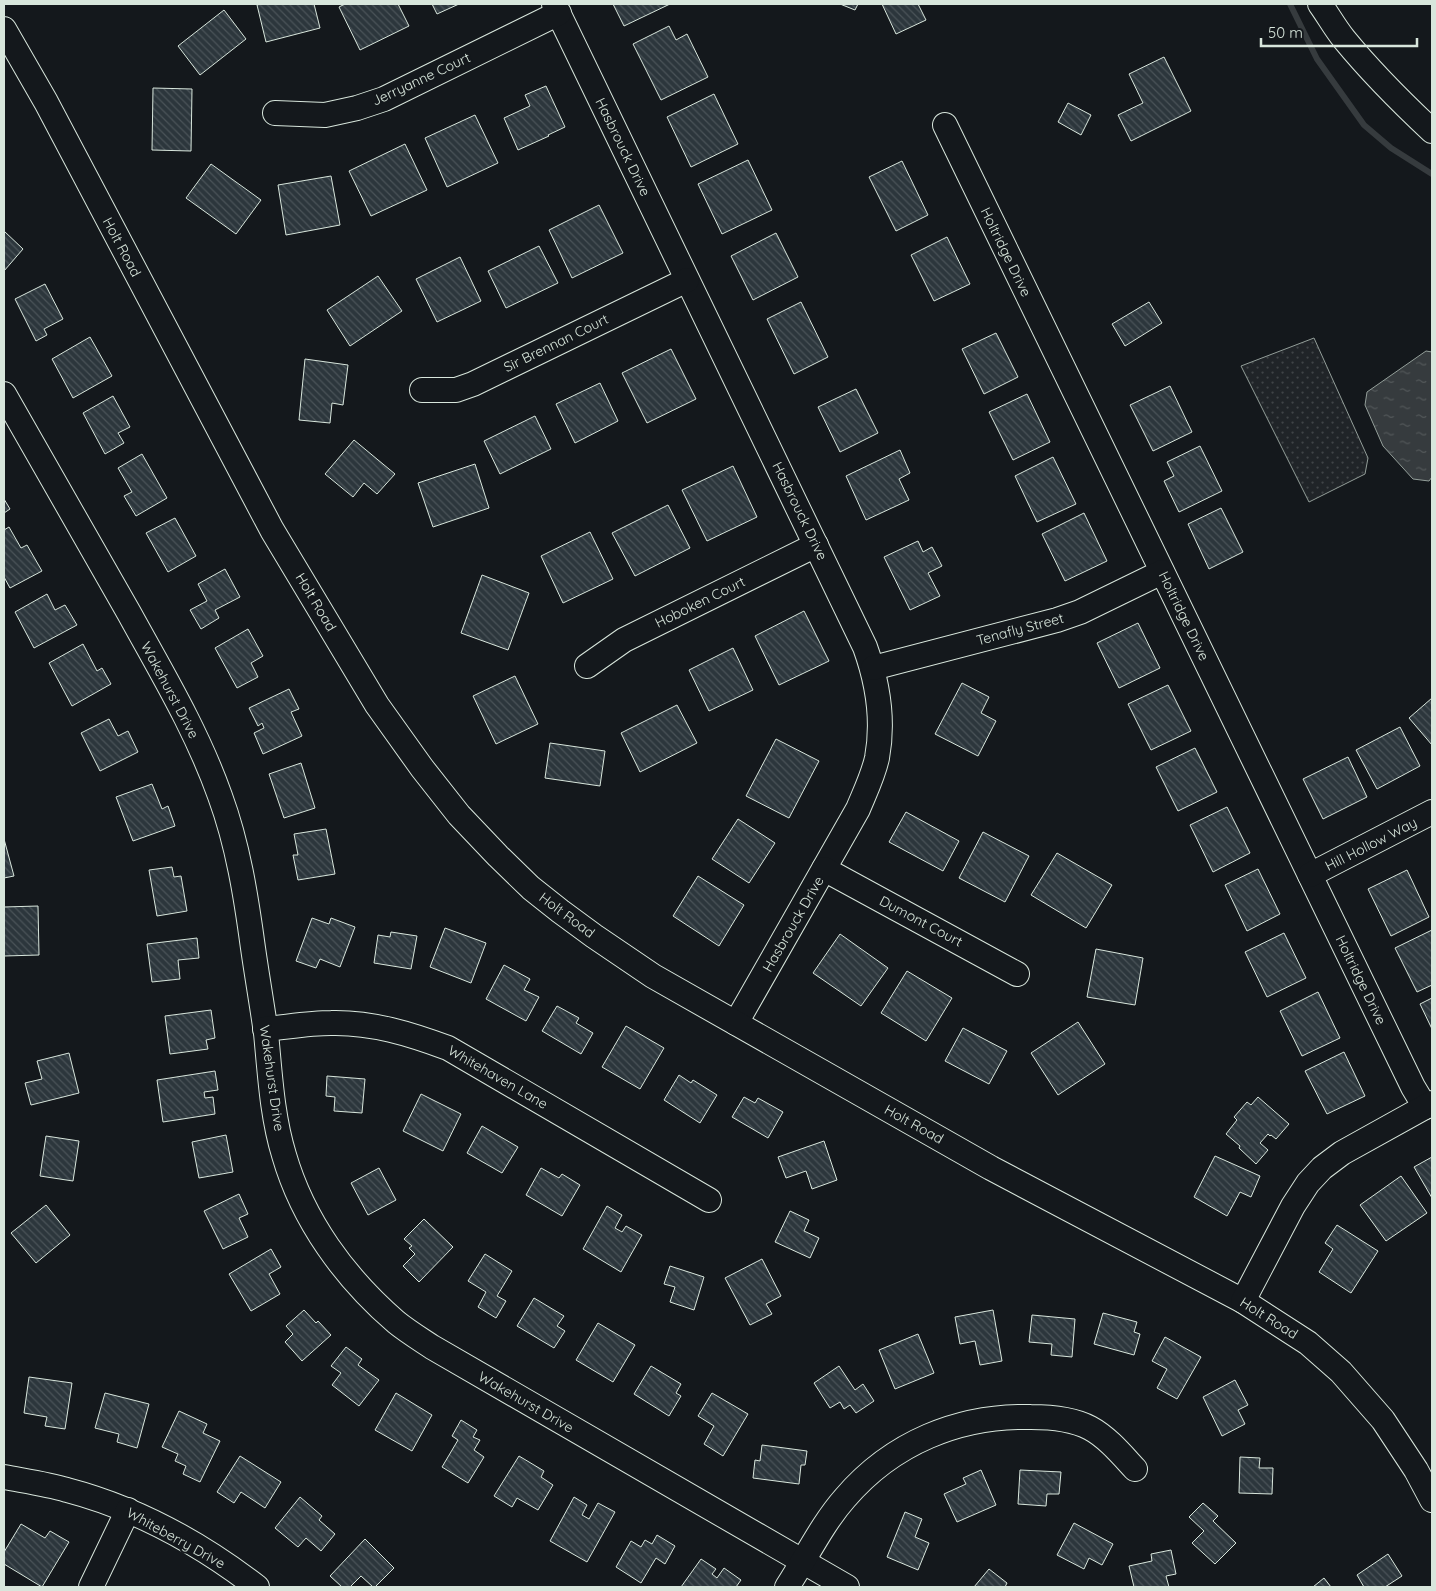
<svg xmlns="http://www.w3.org/2000/svg" width="1436" height="1591" font-family="Quicksand,sans-serif">
	<defs>
		<pattern id="park-dots" width="8" height="8" patternUnits="userSpaceOnUse" patternTransform="scale(1.25)"><rect width="8" height="8" fill="#202428"/><path d="M2 2h.1M6 6h.1" fill="none" stroke="#404447" stroke-width="1.8" stroke-linecap="round"/></pattern>
		<pattern id="water-ripples" width="26" height="14" patternUnits="userSpaceOnUse" patternTransform="scale(1.25)"><rect width="26" height="14" fill="#363b3e"/><path d="M2 4q2-2 4 0t4 0M15 11q2-2 4 0t4 0" fill="none" stroke="#525759"/></pattern>
		<pattern id="building-back-hatch" width="6" height="6" patternUnits="userSpaceOnUse" patternTransform="scale(1.25)"><rect width="6" height="6" fill="#2c363c"/><path d="M-1 5l2 2M0 0l6 6M5-1l2 2" fill="none" stroke="#4a5358"/></pattern>
	</defs>
	<rect width="100%" height="100%" fill="#14181c"/>
	<path fill="url(#park-dots)" stroke="#939e99" d="M 1314,338 L 1368,458 L 1365,474 L 1309,502 L 1241,366 Z"/>
	<path fill="url(#water-ripples)" stroke="#939e99" d="M 1426,351 L 1432,352 L 1432,477 L 1429,481 L 1413,479 L 1383,446 L 1365,405 L 1367,392 Z"/>
	<g fill="none" stroke-linecap="round" stroke-linejoin="round">
		<path stroke="#363b3e" stroke-width="6" d="M 1290,4 L 1317,59 L 1364,125 L 1391,148 L 1432,174"/>
	</g>
	<g fill="url(#building-back-hatch)" stroke="#d8e6dc">
		<path d="M 261,4 L 314,4 L 320,28 L 266,42 L 257,5 Z"/>
		<path d="M 345,4 L 398,4 L 409,26 L 360,50 L 339,7 Z"/>
		<path d="M 432,4 L 459,4 L 437,14 Z"/>
		<path d="M 613,4 L 670,4 L 624,26 Z"/>
		<path d="M 840,4 L 858,4 L 855,10 Z"/>
		<path d="M 882,4 L 918,4 L 926,20 L 896,34 Z"/>
		<path d="M 224,10 L 246,39 L 200,75 L 178,46 Z"/>
		<path d="M 669,26 L 676,40 L 687,34 L 708,77 L 661,100 L 633,44 Z"/>
		<path d="M 1164,57 L 1191,111 L 1131,141 L 1118,115 L 1143,103 L 1129,74 Z"/>
		<path d="M 546,86 L 565,127 L 548,135 L 549,136 L 518,150 L 504,118 L 530,106 L 525,95 Z"/>
		<path d="M 153,88 L 192,89 L 191,151 L 152,150 Z"/>
		<path d="M 714,94 L 738,144 L 691,167 L 667,117 Z"/>
		<path d="M 1068,103 L 1091,115 L 1081,135 L 1058,122 Z"/>
		<path d="M 475,115 L 498,163 L 447,187 L 425,138 Z"/>
		<path d="M 405,144 L 427,190 L 371,216 L 349,171 Z"/>
		<path d="M 748,160 L 772,210 L 722,234 L 698,184 Z"/>
		<path d="M 902,161 L 928,215 L 896,231 L 869,177 Z"/>
		<path d="M 211,164 L 261,200 L 236,234 L 186,198 Z"/>
		<path d="M 331,176 L 340,225 L 286,235 L 278,185 Z"/>
		<path d="M 599,205 L 623,253 L 572,278 L 549,230 Z"/>
		<path d="M 4,231 L 23,249 L 4,271 Z"/>
		<path d="M 776,233 L 798,277 L 753,300 L 731,256 Z"/>
		<path d="M 947,237 L 970,284 L 934,301 L 911,255 Z"/>
		<path d="M 539,246 L 558,283 L 506,308 L 488,271 Z"/>
		<path d="M 460,257 L 481,301 L 437,322 L 416,279 Z"/>
		<path d="M 378,276 L 402,311 L 350,346 L 327,310 Z"/>
		<path d="M 45,284 L 63,319 L 44,329 L 47,335 L 36,341 L 15,299 Z"/>
		<path d="M 801,302 L 828,357 L 794,374 L 767,319 Z"/>
		<path d="M 1149,302 L 1162,323 L 1125,346 L 1112,324 Z"/>
		<path d="M 996,333 L 1018,377 L 984,394 L 962,349 Z"/>
		<path d="M 90,337 L 112,376 L 73,398 L 52,359 Z"/>
		<path d="M 671,349 L 696,399 L 647,423 L 622,373 Z"/>
		<path d="M 305,359 L 348,365 L 343,405 L 332,403 L 330,423 L 299,420 Z"/>
		<path d="M 600,383 L 618,421 L 575,443 L 556,404 Z"/>
		<path d="M 1170,386 L 1192,432 L 1153,451 L 1130,405 Z"/>
		<path d="M 856,389 L 878,433 L 840,452 L 818,407 Z"/>
		<path d="M 1027,394 L 1050,442 L 1013,460 L 989,412 Z"/>
		<path d="M 113,396 L 130,427 L 118,433 L 124,443 L 105,454 L 83,413 Z"/>
		<path d="M 535,416 L 551,449 L 500,474 L 484,441 Z"/>
		<path d="M 354,440 L 395,474 L 377,494 L 364,483 L 353,497 L 325,474 Z"/>
		<path d="M 1200,446 L 1222,491 L 1179,512 L 1164,481 L 1174,476 L 1167,462 Z"/>
		<path d="M 900,450 L 910,473 L 899,479 L 909,500 L 866,520 L 846,476 Z"/>
		<path d="M 142,454 L 167,498 L 136,516 L 124,496 L 132,492 L 118,468 Z"/>
		<path d="M 1053,457 L 1076,504 L 1037,522 L 1015,476 Z"/>
		<path d="M 475,464 L 489,508 L 433,527 L 418,483 Z"/>
		<path d="M 733,466 L 757,517 L 707,541 L 682,490 Z"/>
		<path d="M 4,499 L 10,509 L 4,513 Z"/>
		<path d="M 668,505 L 690,548 L 635,576 L 612,533 Z"/>
		<path d="M 1221,508 L 1243,552 L 1209,569 L 1188,524 Z"/>
		<path d="M 1084,513 L 1107,561 L 1065,581 L 1042,534 Z"/>
		<path d="M 175,518 L 196,556 L 168,572 L 146,533 Z"/>
		<path d="M 9,527 L 21,548 L 27,545 L 42,571 L 10,588 L 4,577 L 4,530 Z"/>
		<path d="M 590,532 L 613,579 L 563,603 L 541,556 Z"/>
		<path d="M 918,541 L 923,552 L 932,547 L 942,566 L 928,573 L 940,596 L 910,610 L 884,557 Z"/>
		<path d="M 225,569 L 240,597 L 215,610 L 219,618 L 201,629 L 190,610 L 207,601 L 198,584 Z"/>
		<path d="M 482,575 L 529,593 L 508,650 L 461,633 Z"/>
		<path d="M 47,594 L 55,610 L 65,605 L 77,625 L 34,648 L 15,612 Z"/>
		<path d="M 804,611 L 829,661 L 779,685 L 755,636 Z"/>
		<path d="M 1138,623 L 1160,668 L 1119,688 L 1097,643 Z"/>
		<path d="M 248,629 L 263,656 L 251,663 L 258,677 L 237,688 L 215,648 Z"/>
		<path d="M 83,644 L 97,671 L 102,668 L 111,684 L 72,706 L 49,663 Z"/>
		<path d="M 733,648 L 753,690 L 709,711 L 689,670 Z"/>
		<path d="M 515,676 L 538,724 L 496,744 L 473,696 Z"/>
		<path d="M 962,683 L 989,697 L 981,713 L 996,721 L 978,756 L 935,734 Z"/>
		<path d="M 1168,685 L 1191,731 L 1151,750 L 1128,704 Z"/>
		<path d="M 289,689 L 299,709 L 291,712 L 302,736 L 263,754 L 254,733 L 264,728 L 262,723 L 258,726 L 249,708 Z"/>
		<path d="M 1432,698 L 1432,745 L 1409,718 Z"/>
		<path d="M 677,705 L 697,743 L 640,772 L 621,733 Z"/>
		<path d="M 109,719 L 118,736 L 128,731 L 138,752 L 100,771 L 81,733 Z"/>
		<path d="M 1400,727 L 1420,766 L 1377,789 L 1356,750 Z"/>
		<path d="M 776,739 L 819,761 L 789,818 L 746,796 Z"/>
		<path d="M 550,743 L 605,751 L 600,786 L 545,778 Z"/>
		<path d="M 1195,748 L 1217,792 L 1178,811 L 1156,767 Z"/>
		<path d="M 1348,757 L 1367,797 L 1323,819 L 1303,779 Z"/>
		<path d="M 301,763 L 315,808 L 284,818 L 269,774 Z"/>
		<path d="M 152,784 L 162,809 L 168,806 L 175,826 L 133,841 L 116,797 Z"/>
		<path d="M 1227,807 L 1250,853 L 1213,872 L 1190,825 Z"/>
		<path d="M 906,812 L 959,841 L 943,871 L 889,842 Z"/>
		<path d="M 738,819 L 775,843 L 749,883 L 712,859 Z"/>
		<path d="M 326,829 L 335,874 L 298,880 L 293,855 L 298,855 L 294,834 Z"/>
		<path d="M 983,832 L 1029,856 L 1005,902 L 959,878 Z"/>
		<path d="M 4,839 L 14,876 L 4,878 Z"/>
		<path d="M 1057,853 L 1112,885 L 1086,928 L 1031,895 Z"/>
		<path d="M 172,867 L 174,877 L 181,876 L 187,911 L 157,916 L 149,870 Z"/>
		<path d="M 1258,869 L 1280,914 L 1247,931 L 1225,885 Z"/>
		<path d="M 1407,870 L 1429,917 L 1391,936 L 1368,889 Z"/>
		<path d="M 698,876 L 744,905 L 719,946 L 673,916 Z"/>
		<path d="M 38,906 L 39,955 L 4,956 L 4,907 Z"/>
		<path d="M 312,918 L 329,924 L 331,918 L 355,927 L 340,967 L 320,959 L 316,968 L 296,961 Z"/>
		<path d="M 445,928 L 486,943 L 471,983 L 430,967 Z"/>
		<path d="M 1432,930 L 1432,985 L 1417,992 L 1395,948 Z"/>
		<path d="M 391,932 L 417,936 L 411,969 L 374,963 L 378,935 L 390,937 Z"/>
		<path d="M 1284,933 L 1306,978 L 1267,997 L 1245,952 Z"/>
		<path d="M 840,934 L 888,968 L 861,1006 L 813,973 Z"/>
		<path d="M 197,938 L 199,958 L 178,960 L 180,979 L 152,982 L 147,944 Z"/>
		<path d="M 1096,949 L 1143,958 L 1135,1005 L 1087,997 Z"/>
		<path d="M 504,965 L 530,979 L 524,990 L 539,997 L 526,1021 L 486,999 Z"/>
		<path d="M 907,971 L 952,998 L 926,1041 L 881,1013 Z"/>
		<path d="M 1318,992 L 1340,1038 L 1302,1056 L 1280,1011 Z"/>
		<path d="M 1432,998 L 1432,1029 L 1420,1004 Z"/>
		<path d="M 557,1006 L 579,1018 L 576,1023 L 593,1033 L 581,1054 L 542,1031 Z"/>
		<path d="M 211,1010 L 215,1038 L 206,1040 L 208,1049 L 170,1054 L 165,1016 Z"/>
		<path d="M 1078,1022 L 1105,1064 L 1058,1095 L 1031,1053 Z"/>
		<path d="M 626,1026 L 664,1048 L 640,1089 L 602,1067 Z"/>
		<path d="M 963,1028 L 1007,1051 L 989,1084 L 945,1061 Z"/>
		<path d="M 1344,1052 L 1365,1096 L 1327,1114 L 1305,1071 Z"/>
		<path d="M 69,1053 L 79,1093 L 31,1105 L 25,1083 L 42,1079 L 37,1061 Z"/>
		<path d="M 215,1071 L 218,1090 L 204,1092 L 205,1098 L 213,1097 L 215,1114 L 163,1122 L 157,1080 Z"/>
		<path d="M 679,1075 L 691,1083 L 693,1080 L 717,1095 L 700,1123 L 664,1100 Z"/>
		<path d="M 327,1076 L 365,1079 L 362,1113 L 334,1111 L 335,1097 L 326,1096 Z"/>
		<path d="M 421,1094 L 461,1114 L 443,1151 L 403,1131 Z"/>
		<path d="M 744,1097 L 755,1103 L 758,1098 L 783,1112 L 768,1138 L 732,1117 Z"/>
		<path d="M 1258,1097 L 1289,1124 L 1276,1139 L 1271,1135 L 1270,1136 L 1268,1134 L 1260,1143 L 1268,1150 L 1256,1164 L 1239,1148 L 1240,1146 L 1226,1134 L 1237,1120 L 1234,1117 L 1247,1102 L 1251,1105 Z"/>
		<path d="M 482,1126 L 518,1147 L 502,1173 L 467,1153 Z"/>
		<path d="M 226,1135 L 233,1172 L 199,1178 L 192,1142 Z"/>
		<path d="M 46,1136 L 79,1141 L 73,1181 L 40,1176 Z"/>
		<path d="M 824,1141 L 837,1180 L 812,1189 L 806,1171 L 786,1178 L 778,1157 Z"/>
		<path d="M 1215,1156 L 1260,1176 L 1251,1197 L 1240,1192 L 1227,1216 L 1194,1197 Z"/>
		<path d="M 1432,1157 L 1432,1198 L 1414,1167 Z"/>
		<path d="M 379,1168 L 396,1200 L 368,1215 L 351,1183 Z"/>
		<path d="M 541,1168 L 559,1178 L 562,1174 L 580,1185 L 562,1216 L 526,1195 Z"/>
		<path d="M 1401,1176 L 1427,1213 L 1386,1241 L 1360,1205 Z"/>
		<path d="M 239,1194 L 248,1214 L 239,1218 L 248,1237 L 223,1249 L 204,1211 Z"/>
		<path d="M 46,1205 L 70,1235 L 36,1263 L 11,1233 Z"/>
		<path d="M 607,1206 L 622,1215 L 615,1228 L 622,1232 L 626,1226 L 642,1235 L 621,1272 L 583,1249 Z"/>
		<path d="M 790,1211 L 809,1220 L 804,1231 L 819,1238 L 810,1258 L 775,1242 Z"/>
		<path d="M 424,1219 L 453,1247 L 419,1282 L 403,1266 L 415,1254 L 409,1248 L 412,1246 L 404,1239 Z"/>
		<path d="M 1337,1225 L 1378,1251 L 1351,1293 L 1319,1272 L 1333,1249 L 1325,1243 Z"/>
		<path d="M 271,1249 L 281,1267 L 269,1274 L 280,1294 L 251,1311 L 229,1274 Z"/>
		<path d="M 485,1254 L 512,1271 L 497,1296 L 506,1301 L 496,1318 L 478,1307 L 486,1292 L 468,1281 Z"/>
		<path d="M 762,1259 L 781,1296 L 766,1304 L 772,1314 L 750,1325 L 725,1278 Z"/>
		<path d="M 670,1266 L 704,1277 L 694,1310 L 670,1302 L 675,1287 L 664,1284 Z"/>
		<path d="M 534,1298 L 564,1316 L 557,1326 L 565,1331 L 554,1348 L 517,1326 Z"/>
		<path d="M 304,1310 L 316,1323 L 318,1321 L 331,1335 L 302,1361 L 285,1342 L 293,1334 L 286,1326 Z"/>
		<path d="M 993,1310 L 1002,1361 L 980,1365 L 975,1341 L 960,1344 L 955,1317 Z"/>
		<path d="M 1103,1313 L 1137,1322 L 1134,1332 L 1140,1334 L 1134,1355 L 1094,1344 Z"/>
		<path d="M 1032,1315 L 1075,1319 L 1072,1357 L 1051,1355 L 1052,1344 L 1029,1342 Z"/>
		<path d="M 598,1323 L 635,1345 L 613,1382 L 576,1360 Z"/>
		<path d="M 918,1334 L 934,1373 L 895,1389 L 879,1350 Z"/>
		<path d="M 1165,1337 L 1201,1357 L 1177,1399 L 1157,1388 L 1167,1369 L 1152,1361 Z"/>
		<path d="M 346,1347 L 362,1359 L 358,1365 L 379,1380 L 359,1406 L 332,1385 L 341,1373 L 331,1366 Z"/>
		<path d="M 651,1366 L 681,1384 L 676,1393 L 681,1396 L 669,1416 L 634,1394 Z"/>
		<path d="M 839,1366 L 855,1390 L 863,1384 L 874,1401 L 856,1413 L 850,1405 L 844,1409 L 840,1402 L 830,1408 L 814,1383 Z"/>
		<path d="M 29,1377 L 72,1383 L 65,1429 L 45,1426 L 47,1417 L 24,1413 Z"/>
		<path d="M 1235,1380 L 1248,1405 L 1238,1410 L 1245,1424 L 1222,1436 L 1203,1397 Z"/>
		<path d="M 105,1393 L 149,1404 L 137,1448 L 117,1442 L 119,1434 L 95,1428 Z"/>
		<path d="M 396,1393 L 432,1415 L 412,1451 L 375,1430 Z"/>
		<path d="M 712,1393 L 748,1414 L 723,1456 L 704,1444 L 714,1426 L 698,1416 Z"/>
		<path d="M 179,1411 L 207,1424 L 203,1433 L 220,1441 L 200,1482 L 183,1474 L 186,1466 L 175,1461 L 178,1454 L 162,1447 Z"/>
		<path d="M 461,1420 L 477,1430 L 473,1437 L 480,1440 L 474,1450 L 484,1457 L 468,1483 L 442,1467 L 458,1440 L 452,1436 Z"/>
		<path d="M 762,1445 L 807,1451 L 805,1465 L 801,1465 L 799,1484 L 753,1478 L 755,1460 L 760,1461 Z"/>
		<path d="M 240,1456 L 281,1482 L 265,1508 L 241,1492 L 234,1503 L 217,1492 Z"/>
		<path d="M 519,1456 L 544,1471 L 541,1477 L 553,1485 L 538,1510 L 517,1498 L 512,1507 L 494,1496 Z"/>
		<path d="M 1240,1457 L 1260,1458 L 1259,1468 L 1273,1468 L 1272,1494 L 1239,1493 Z"/>
		<path d="M 981,1470 L 996,1505 L 957,1522 L 944,1494 L 966,1484 L 963,1478 Z"/>
		<path d="M 1020,1470 L 1061,1472 L 1059,1494 L 1047,1494 L 1046,1506 L 1018,1504 Z"/>
		<path d="M 300,1497 L 322,1516 L 319,1520 L 335,1534 L 321,1551 L 306,1538 L 298,1547 L 275,1528 Z"/>
		<path d="M 574,1497 L 587,1505 L 582,1515 L 589,1519 L 598,1503 L 615,1512 L 587,1562 L 550,1541 Z"/>
		<path d="M 1203,1503 L 1218,1516 L 1213,1521 L 1236,1543 L 1215,1564 L 1192,1543 L 1204,1531 L 1189,1517 Z"/>
		<path d="M 905,1512 L 922,1519 L 915,1537 L 929,1543 L 918,1570 L 887,1557 Z"/>
		<path d="M 1074,1523 L 1113,1544 L 1102,1565 L 1089,1558 L 1084,1569 L 1057,1555 Z"/>
		<path d="M 21,1524 L 45,1538 L 50,1531 L 69,1542 L 42,1587 L 4,1564 L 4,1552 Z"/>
		<path d="M 657,1535 L 675,1546 L 665,1564 L 656,1558 L 641,1583 L 616,1567 L 631,1541 L 641,1547 L 645,1540 L 652,1544 Z"/>
		<path d="M 365,1539 L 394,1568 L 375,1587 L 373,1587 L 361,1576 L 350,1587 L 342,1587 L 330,1576 Z"/>
		<path d="M 1171,1550 L 1176,1574 L 1166,1576 L 1169,1587 L 1134,1587 L 1129,1566 L 1152,1561 L 1151,1554 Z"/>
		<path d="M 1388,1554 L 1402,1576 L 1385,1587 L 1364,1587 L 1357,1575 Z"/>
		<path d="M 701,1559 L 716,1569 L 712,1574 L 717,1578 L 724,1568 L 741,1580 L 736,1587 L 681,1587 Z"/>
		<path d="M 989,1569 L 1007,1583 L 1005,1587 L 974,1587 Z"/>
		<path d="M 1324,1578 L 1331,1587 L 1313,1587 Z"/>
	</g>
	<g fill="none" stroke-linecap="round" stroke-linejoin="round">
		<g stroke="#d8e6dc" stroke-width="26">
			<g id="minor">
				<path d="M 554,4 L 865,647 C 878,683 884,720 877,758 C 873,776 865,792 858,809 L 736,1023"/>
				<path d="M 1320,4 C 1328,15 1335,28 1344,39 C 1371,72 1401,102 1432,131"/>
				<path d="M 4,29 L 46,102 L 272,530 L 377,705 L 422,768 L 459,815 L 498,856 L 531,888 L 560,911 L 594,936 L 653,976 L 991,1168 L 1243,1301 L 1308,1343 L 1341,1372 L 1383,1420 L 1416,1470 L 1432,1500"/>
				<path d="M 275,113 L 325,115 L 357,108 L 384,99 L 559,13"/>
				<path d="M 945,125 L 1413,1087 L 1425,1107"/>
				<path d="M 422,390 L 456,390 L 473,384 L 687,280"/>
				<path d="M 4,394 C 45,467 87,540 129,613 C 162,673 197,731 220,796 C 238,845 246,896 253,948 C 257,976 262,1005 266,1033 C 270,1074 272,1116 284,1155 C 303,1221 345,1278 396,1322 C 407,1331 420,1339 432,1347 L 847,1587"/>
				<path d="M 587,666 L 624,640 L 816,545"/>
				<path d="M 873,668 L 1057,620 L 1080,612 L 1162,572"/>
				<path d="M 824,869 L 1017,974"/>
				<path d="M 1310,875 L 1432,812"/>
				<path d="M 265,1029 C 287,1027 309,1023 331,1023 C 372,1022 410,1034 448,1048 L 709,1200"/>
				<path d="M 1243,1301 L 1293,1206 L 1308,1183 L 1322,1168 L 1342,1153 L 1432,1103"/>
				<path d="M 4,1477 C 25,1481 47,1484 67,1490 C 136,1508 201,1544 257,1587"/>
				<path d="M 91,1587 L 128,1510"/>
				<path d="M 787,1587 C 806,1558 822,1524 845,1498 C 892,1443 959,1415 1031,1417 C 1050,1417 1073,1419 1090,1428 C 1107,1437 1122,1455 1135,1469"/>
			</g>
		</g>
		<use href="#minor" stroke="#14181c" stroke-width="24"/>
	</g>
	<g text-anchor="middle" stroke-width="4" stroke-linejoin="round" paint-order="stroke">
		<g font-size="14" fill="#d8e6dc" stroke="#14181c">
			<text transform="translate(421 79) rotate(-25)" y="5">Jerryanne Court</text>
			<text transform="translate(623 147) rotate(64)" y="5">Hasbrouck Drive</text>
			<text transform="translate(122 247) rotate(62)" y="5">Holt Road</text>
			<text transform="translate(1006 252) rotate(64)" y="5">Holtridge Drive</text>
			<text transform="translate(556 343) rotate(-26)" y="5">Sir Brennan Court</text>
			<text transform="translate(800 511) rotate(64)" y="5">Hasbrouck Drive</text>
			<text transform="translate(316 602) rotate(59)" y="5">Holt Road</text>
			<text transform="translate(700 602) rotate(-26)" y="5">Hoboken Court</text>
			<text transform="translate(1184 616) rotate(64)" y="5">Holtridge Drive</text>
			<text transform="translate(1020 629) rotate(-15)" y="5">Tenafly Street</text>
			<text transform="translate(170 690) rotate(62)" y="5">Wakehurst Drive</text>
			<text transform="translate(1371 844) rotate(-27)" y="5">Hill Hollow Way</text>
			<text transform="translate(567 915) rotate(37)" y="5">Holt Road</text>
			<text transform="translate(921 921) rotate(28)" y="5">Dumont Court</text>
			<text transform="translate(793 924) rotate(-60)" y="5">Hasbrouck Drive</text>
			<text transform="translate(1361 980) rotate(64)" y="5">Holtridge Drive</text>
			<text transform="translate(498 1077) rotate(30)" y="5">Whitehaven Lane</text>
			<text transform="translate(272 1078) rotate(82)" y="5">Wakehurst Drive</text>
			<text transform="translate(914 1124) rotate(29)" y="5">Holt Road</text>
			<text transform="translate(1269 1318) rotate(32)" y="5">Holt Road</text>
			<text transform="translate(526 1402) rotate(30)" y="5">Wakehurst Drive</text>
			<text transform="translate(176 1538) rotate(29)" y="5">Whiteberry Drive</text>
		</g>
	</g>
	<rect width="1436" height="1591" fill="none" stroke="#d8e6dc" stroke-width="10"/>
	<path d="M1261 38v8h156v-8" fill="none" stroke="#d8e6dc" stroke-width="2.5"/>
	<text x="1268" y="38" font-size="15" fill="#d8e6dc" stroke="#14181c" stroke-width="4" paint-order="stroke">50 m</text>
</svg>
